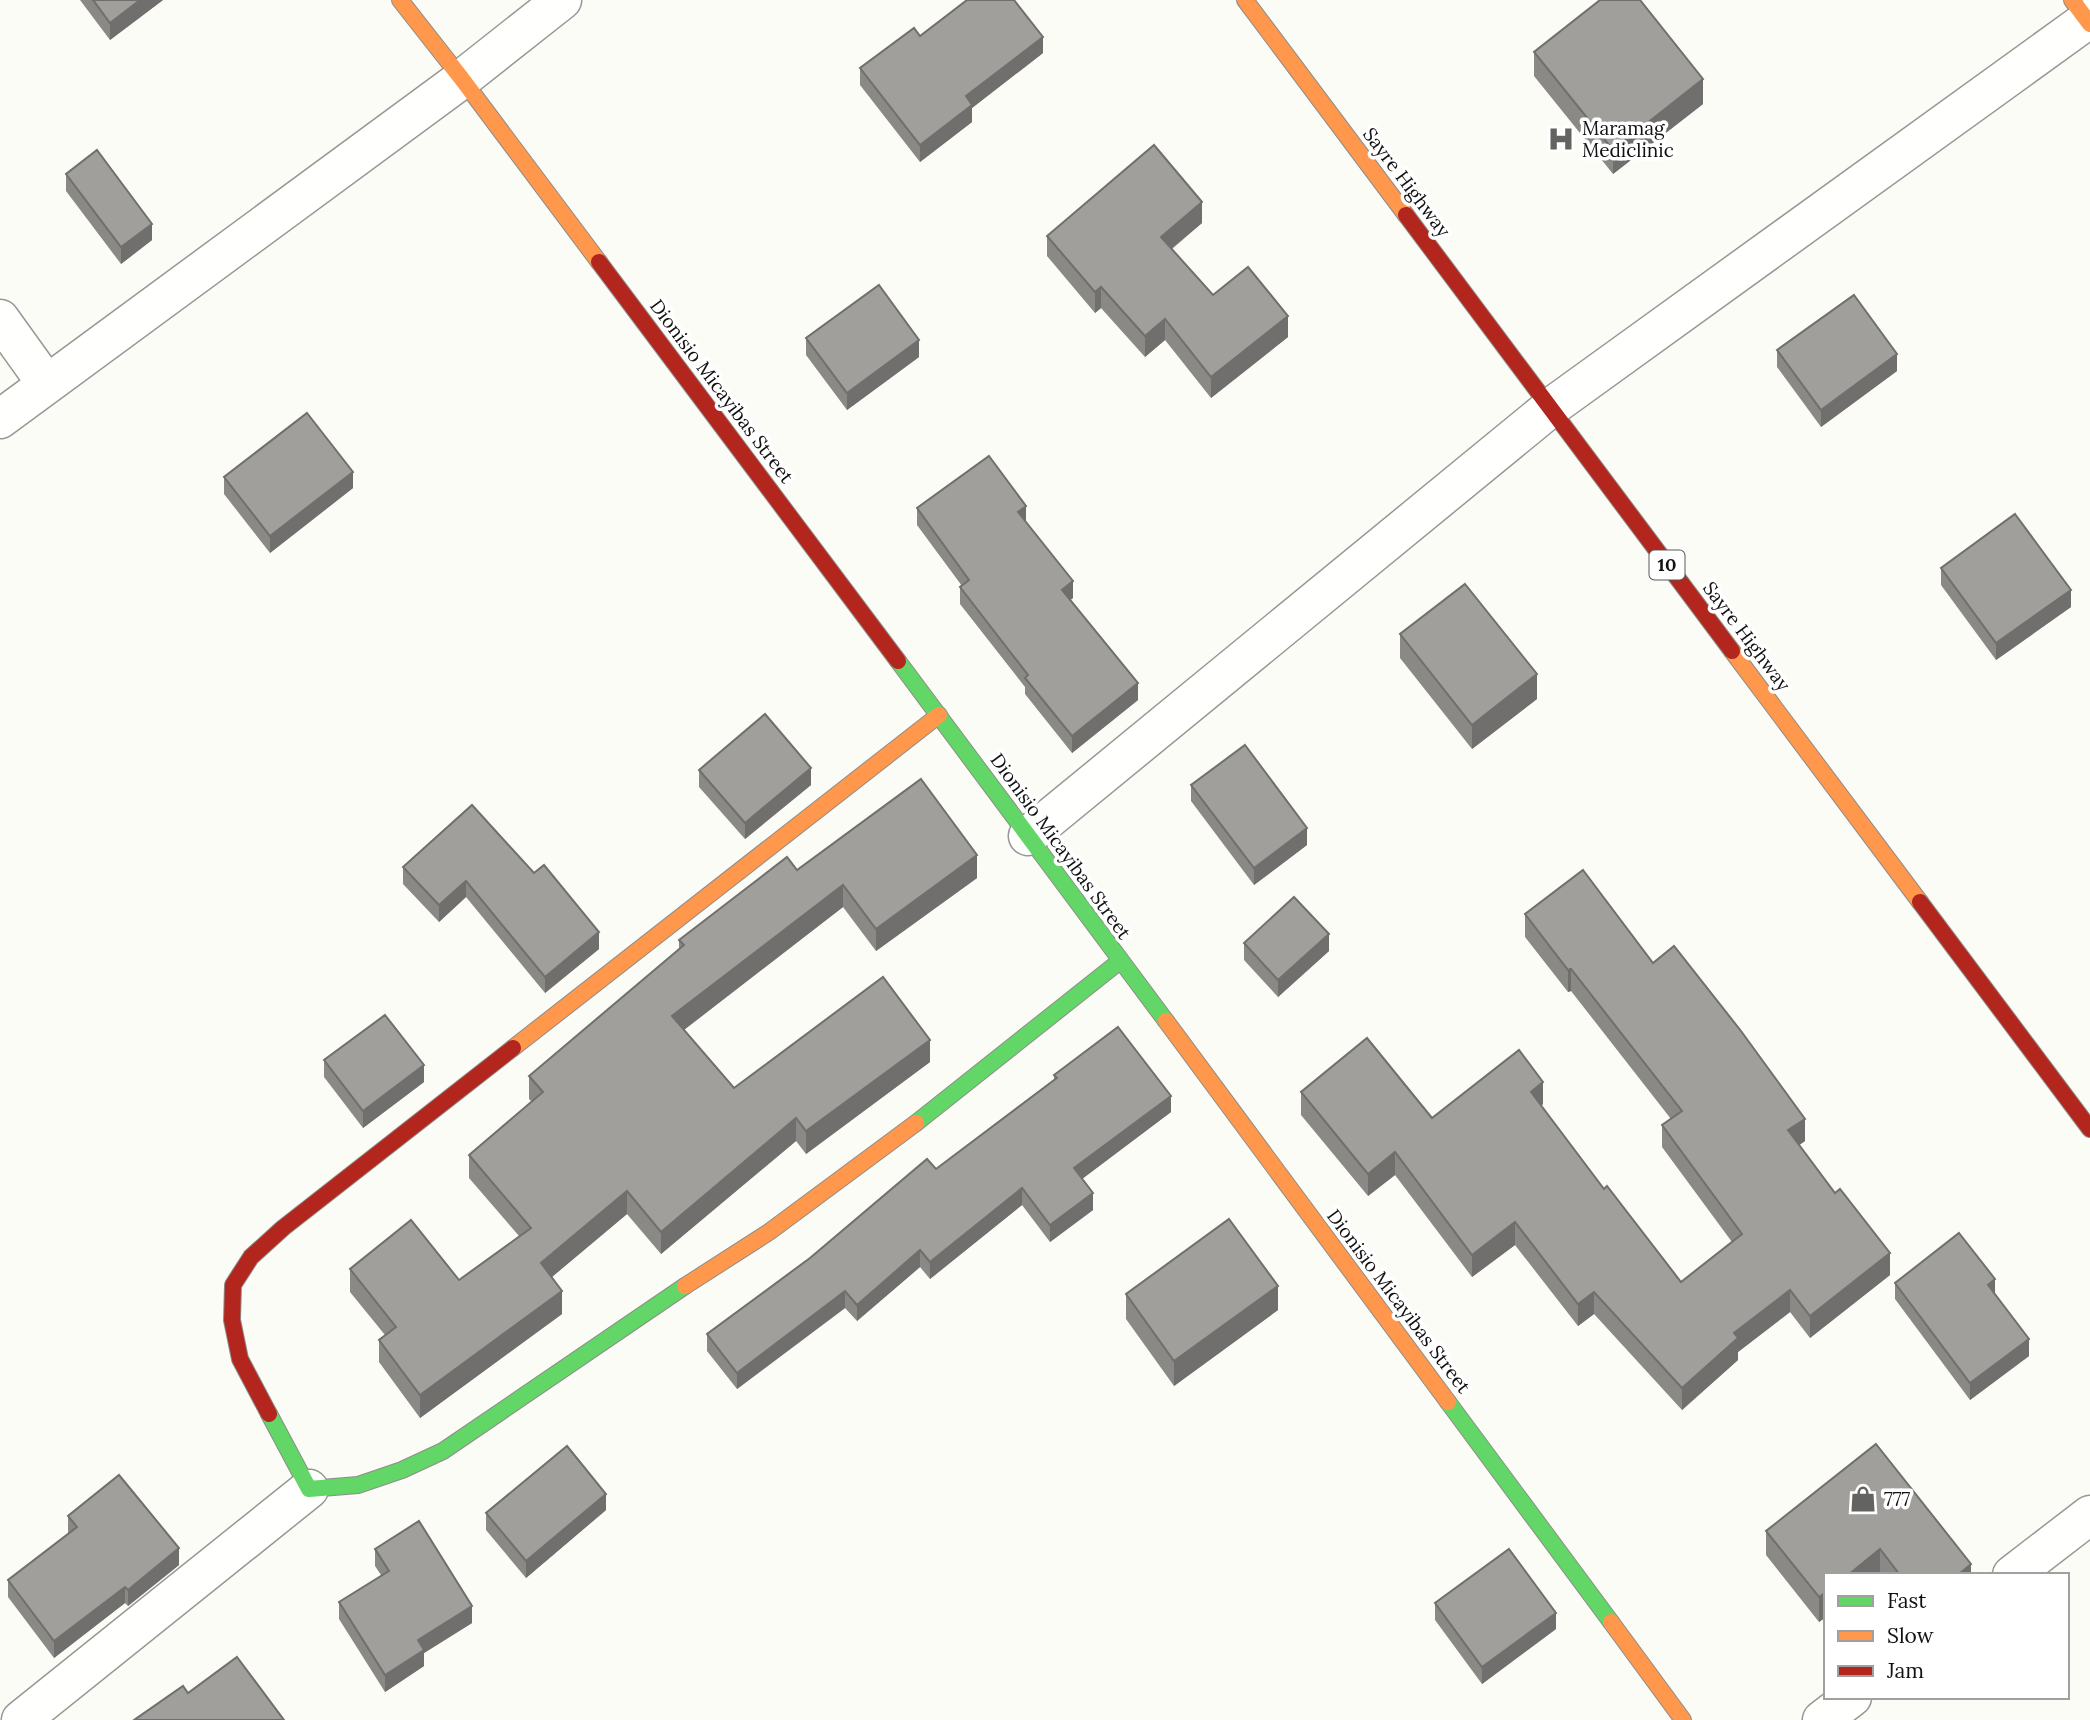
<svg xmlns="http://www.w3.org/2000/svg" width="2090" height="1720" font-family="Lora,serif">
	<rect width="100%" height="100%" fill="#fcfcf7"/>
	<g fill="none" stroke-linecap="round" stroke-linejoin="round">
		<g stroke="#979795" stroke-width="41">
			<g id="street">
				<path d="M 0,319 L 46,383"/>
				<path d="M 0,419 L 462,79 L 562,0"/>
				<path d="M 1028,836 L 1550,408 L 2090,18"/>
				<path d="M 2012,1575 L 2090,1515"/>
				<path d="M 21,1720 L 309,1489"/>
				<path d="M 1822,1720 L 1852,1697"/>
			</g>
		</g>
		<g stroke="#8d8d8b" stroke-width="18">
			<g id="fast">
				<path d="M 898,661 L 1166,1021"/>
				<path d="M 916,1123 L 1120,961"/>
				<path d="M 1448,1402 L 1611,1622"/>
				<path d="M 269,1414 L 309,1489 L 358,1485 L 402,1470 L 443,1451 L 685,1286"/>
			</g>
		</g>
		<g stroke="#8d8d8b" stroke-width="18">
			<g id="slow">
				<path d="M 400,0 L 462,79 L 599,262"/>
				<path d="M 1245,0 L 1406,215"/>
				<path d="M 2072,0 L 2090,24"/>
				<path d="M 1732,651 L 1920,902"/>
				<path d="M 1166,1021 L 1448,1402"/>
				<path d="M 513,1048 L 939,715"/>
				<path d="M 685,1286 L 769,1232 L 916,1123"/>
				<path d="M 1611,1622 L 1683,1720"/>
			</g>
		</g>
		<g stroke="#8d8d8b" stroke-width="18">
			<g id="jam">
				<path d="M 1406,215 L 1732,651"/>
				<path d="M 599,262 L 898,661"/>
				<path d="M 1920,902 L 2090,1129"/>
				<path d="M 269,1414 L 240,1359 L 232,1320 L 233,1285 L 251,1257 L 283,1228 L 513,1048"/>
			</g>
		</g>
		<use href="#street" stroke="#fffffe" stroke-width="38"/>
		<use href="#fast" stroke="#63d668" stroke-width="16"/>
		<use href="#slow" stroke="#ff974d" stroke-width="16"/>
		<use href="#jam" stroke="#b3261e" stroke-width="16"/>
	</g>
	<g fill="#8a8986">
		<path d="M 80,0 L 163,0 L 110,40 Z"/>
		<path d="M 920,36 L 1043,53 L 972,108 L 972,122 L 920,162 L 860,85 L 860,68 Z"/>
		<path d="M 1534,52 L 1703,104 L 1613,174 L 1534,76 Z"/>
		<path d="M 66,174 L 152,240 L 121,264 L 66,191 Z"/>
		<path d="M 1202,223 L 1172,249 L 1213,295 L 1288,337 L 1211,398 L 1165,340 L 1145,357 L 1101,308 L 1095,313 L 1047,256 L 1047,236 Z"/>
		<path d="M 806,338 L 919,357 L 847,410 L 806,355 Z"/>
		<path d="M 1777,350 L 1897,371 L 1821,427 L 1777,367 Z"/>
		<path d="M 224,477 L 353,488 L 270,553 L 224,494 Z"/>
		<path d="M 917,508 L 1026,521 L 1073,598 L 1070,600 L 1138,700 L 1072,753 L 1025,694 L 1025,687 L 960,604 L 960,587 L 962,586 L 917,525 Z"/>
		<path d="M 1941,568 L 2071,607 L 1996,660 L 1941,585 Z"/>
		<path d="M 1400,634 L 1537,699 L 1472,749 L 1400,658 Z"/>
		<path d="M 699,770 L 811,785 L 745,839 L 699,787 Z"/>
		<path d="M 1191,785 L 1307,845 L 1254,885 L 1191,801 Z"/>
		<path d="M 472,805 L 599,949 L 545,993 L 466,897 L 439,922 L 403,884 L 403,867 Z"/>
		<path d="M 797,870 L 977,878 L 876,951 L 843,907 L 684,1030 L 734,1088 L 930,1062 L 806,1154 L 796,1141 L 661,1254 L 627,1214 L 552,1277 L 562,1314 L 420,1418 L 379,1362 L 379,1340 L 385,1335 L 350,1292 L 350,1269 L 459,1280 L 519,1236 L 469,1178 L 469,1155 L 532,1102 L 529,1099 L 529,1076 L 679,949 L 679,940 Z"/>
		<path d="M 1525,914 L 1653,963 L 1805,1141 L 1799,1145 L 1890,1275 L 1810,1338 L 1790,1312 L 1738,1352 L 1738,1360 L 1682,1410 L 1594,1314 L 1578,1326 L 1515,1245 L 1472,1277 L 1395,1175 L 1368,1196 L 1301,1115 L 1301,1092 L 1432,1118 L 1543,1104 L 1541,1106 L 1604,1189 L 1681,1282 L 1732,1242 L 1662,1147 L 1662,1125 L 1671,1119 L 1571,991 L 1568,992 L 1525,937 Z"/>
		<path d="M 1244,943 L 1329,951 L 1278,997 L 1244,960 Z"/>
		<path d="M 324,1060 L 424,1082 L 363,1128 L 324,1077 Z"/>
		<path d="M 1054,1075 L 1171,1112 L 1082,1179 L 1093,1210 L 1050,1242 L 1022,1205 L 930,1279 L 920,1267 L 857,1321 L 845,1308 L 737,1389 L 707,1351 L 707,1334 L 936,1169 L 1054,1079 Z"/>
		<path d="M 1895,1283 L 1995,1294 L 2029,1356 L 1970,1400 L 1895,1299 Z"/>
		<path d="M 1126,1294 L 1278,1310 L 1174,1386 L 1126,1319 Z"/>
		<path d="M 1876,1444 L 1971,1575 L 1881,1575 L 1880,1574 L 1879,1575 L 1826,1575 L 1826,1617 L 1819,1622 L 1766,1555 L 1766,1531 Z"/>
		<path d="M 606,1510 L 526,1578 L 486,1530 L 486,1513 Z"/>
		<path d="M 68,1516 L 179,1565 L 128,1606 L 125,1603 L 54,1658 L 8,1597 L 8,1580 L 68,1534 Z"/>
		<path d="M 375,1549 L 472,1623 L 424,1653 L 424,1666 L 385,1692 L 339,1619 L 339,1602 L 381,1575 L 375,1566 Z"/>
		<path d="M 1435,1603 L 1556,1629 L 1482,1684 L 1435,1620 Z"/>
	</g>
	<g fill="#706f6d">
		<path d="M 140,0 L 163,0 L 110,40 L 110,23 Z"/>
		<path d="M 1043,37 L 1043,53 L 972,108 L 972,122 L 920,162 L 920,145 L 966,96 Z"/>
		<path d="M 1703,79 L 1703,104 L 1613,174 L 1613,150 Z"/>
		<path d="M 1202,202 L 1202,223 L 1161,257 L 1161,237 Z"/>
		<path d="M 152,224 L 152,240 L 121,264 L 121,247 Z"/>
		<path d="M 1101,287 L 1101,308 L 1095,313 L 1095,292 Z"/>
		<path d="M 1288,316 L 1288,337 L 1211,398 L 1211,377 Z"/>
		<path d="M 1165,319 L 1165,340 L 1145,357 L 1145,336 Z"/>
		<path d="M 919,340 L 919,357 L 847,410 L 847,393 Z"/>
		<path d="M 1897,354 L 1897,371 L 1821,427 L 1821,410 Z"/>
		<path d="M 353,472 L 353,488 L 270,553 L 270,536 Z"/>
		<path d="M 1026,506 L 1026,523 L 1018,512 Z"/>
		<path d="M 1073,581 L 1073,598 L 1062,606 L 1062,590 Z"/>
		<path d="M 2071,590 L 2071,607 L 1996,660 L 1996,643 Z"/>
		<path d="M 1537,674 L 1537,699 L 1472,749 L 1472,725 Z"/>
		<path d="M 1138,683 L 1138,700 L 1072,753 L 1072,736 Z"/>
		<path d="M 811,768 L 811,785 L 745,839 L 745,823 Z"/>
		<path d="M 1307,828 L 1307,845 L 1254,885 L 1254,868 Z"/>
		<path d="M 977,855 L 977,878 L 876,951 L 876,929 Z"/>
		<path d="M 466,881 L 466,897 L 439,922 L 439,905 Z"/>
		<path d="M 843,885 L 843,907 L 672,1039 L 672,1016 Z"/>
		<path d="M 599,932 L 599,949 L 545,993 L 545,977 Z"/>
		<path d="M 1329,934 L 1329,951 L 1278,997 L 1278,980 Z"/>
		<path d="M 1571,969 L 1571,991 L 1568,992 L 1568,970 Z"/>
		<path d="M 930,1040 L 930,1062 L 806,1154 L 806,1131 Z"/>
		<path d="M 424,1065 L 424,1082 L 363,1128 L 363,1111 Z"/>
		<path d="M 1543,1082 L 1543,1104 L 1531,1114 L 1531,1092 Z"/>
		<path d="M 1171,1096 L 1171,1112 L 1074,1185 L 1074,1168 Z"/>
		<path d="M 796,1118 L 796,1141 L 661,1254 L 661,1232 Z"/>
		<path d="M 1805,1119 L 1805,1141 L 1788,1153 L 1788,1130 Z"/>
		<path d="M 1395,1152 L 1395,1175 L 1368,1196 L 1368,1174 Z"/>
		<path d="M 1022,1188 L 1022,1205 L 930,1279 L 930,1262 Z"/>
		<path d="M 627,1191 L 627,1214 L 541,1286 L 541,1263 Z"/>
		<path d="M 1093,1193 L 1093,1210 L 1050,1242 L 1050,1225 Z"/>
		<path d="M 1515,1222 L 1515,1245 L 1472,1277 L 1472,1255 Z"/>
		<path d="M 920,1250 L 920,1267 L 857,1321 L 857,1305 Z"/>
		<path d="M 1890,1253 L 1890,1275 L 1810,1338 L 1810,1316 Z"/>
		<path d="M 1995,1279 L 1995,1296 L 1988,1285 Z"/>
		<path d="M 1278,1286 L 1278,1310 L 1174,1386 L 1174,1361 Z"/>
		<path d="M 1790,1290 L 1790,1312 L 1738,1352 L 1738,1360 L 1682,1410 L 1682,1388 L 1734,1333 Z"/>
		<path d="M 562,1291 L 562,1314 L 420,1418 L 420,1395 Z"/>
		<path d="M 845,1291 L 845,1308 L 737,1389 L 737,1373 Z"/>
		<path d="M 1594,1292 L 1594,1314 L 1578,1326 L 1578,1304 Z"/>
		<path d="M 2029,1339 L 2029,1356 L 1970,1400 L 1970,1383 Z"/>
		<path d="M 606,1494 L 606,1510 L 526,1578 L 526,1561 Z"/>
		<path d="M 179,1548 L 179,1565 L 128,1606 L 128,1590 Z"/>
		<path d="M 1880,1549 L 1880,1574 L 1879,1575 L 1848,1575 Z"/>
		<path d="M 1971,1564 L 1971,1575 L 1958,1575 Z"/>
		<path d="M 125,1587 L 125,1603 L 54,1658 L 54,1641 Z"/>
		<path d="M 1826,1592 L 1826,1617 L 1819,1622 L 1819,1597 Z"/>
		<path d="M 472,1606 L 472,1623 L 424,1653 L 424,1666 L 385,1692 L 385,1675 L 418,1640 Z"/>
		<path d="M 1556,1613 L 1556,1629 L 1482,1684 L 1482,1667 Z"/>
	</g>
	<g fill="#a09f9c" stroke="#706f6d" stroke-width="2">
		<path d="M 93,0 L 140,0 L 110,23 Z"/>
		<path d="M 967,0 L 1014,0 L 1043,37 L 966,96 L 972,105 L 920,145 L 860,68 L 914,28 L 920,36 Z"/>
		<path d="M 1600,0 L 1640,0 L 1703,79 L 1613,150 L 1534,52 Z"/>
		<path d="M 1154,145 L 1202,202 L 1161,237 L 1213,295 L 1248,267 L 1288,316 L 1211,377 L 1165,319 L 1145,336 L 1101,287 L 1095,292 L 1047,236 Z"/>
		<path d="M 97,150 L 152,224 L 121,247 L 66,174 Z"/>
		<path d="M 879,285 L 919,340 L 847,393 L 806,338 Z"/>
		<path d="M 1854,295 L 1897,354 L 1821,410 L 1777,350 Z"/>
		<path d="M 307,413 L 353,472 L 270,536 L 224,477 Z"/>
		<path d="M 989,456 L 1026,506 L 1018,512 L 1073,581 L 1062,590 L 1138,683 L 1072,736 L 1025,678 L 1028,675 L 960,587 L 969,580 L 917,508 Z"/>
		<path d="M 2015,514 L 2071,590 L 1996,643 L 1941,568 Z"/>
		<path d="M 1465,584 L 1537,674 L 1472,725 L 1400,634 Z"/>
		<path d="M 765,714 L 811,768 L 745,823 L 699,770 Z"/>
		<path d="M 1245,745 L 1307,828 L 1254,868 L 1191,785 Z"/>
		<path d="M 921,779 L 977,855 L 876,929 L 843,885 L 672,1016 L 734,1088 L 883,977 L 930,1040 L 806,1131 L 796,1118 L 661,1232 L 627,1191 L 541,1263 L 562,1291 L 420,1395 L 379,1340 L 396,1327 L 350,1269 L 411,1220 L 459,1280 L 531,1228 L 469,1155 L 543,1092 L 529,1076 L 684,945 L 679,940 L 787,857 L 797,870 Z"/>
		<path d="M 472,805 L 534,873 L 544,865 L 599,932 L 545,977 L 466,881 L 439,905 L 403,867 Z"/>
		<path d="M 1583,870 L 1653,963 L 1674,946 L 1741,1031 L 1805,1119 L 1788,1130 L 1835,1193 L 1840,1189 L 1890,1253 L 1810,1316 L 1790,1290 L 1734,1333 L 1738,1338 L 1682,1388 L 1594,1292 L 1578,1304 L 1515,1222 L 1472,1255 L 1395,1152 L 1368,1174 L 1301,1092 L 1367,1038 L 1432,1118 L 1519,1050 L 1543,1082 L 1531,1092 L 1604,1189 L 1607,1186 L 1681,1282 L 1742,1234 L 1662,1125 L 1682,1111 L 1571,969 L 1568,970 L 1525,914 Z"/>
		<path d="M 1294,897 L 1329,934 L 1278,980 L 1244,943 Z"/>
		<path d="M 385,1015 L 424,1065 L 363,1111 L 324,1060 Z"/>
		<path d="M 1118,1027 L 1171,1096 L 1074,1168 L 1093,1193 L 1050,1225 L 1022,1188 L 930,1262 L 920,1250 L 857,1305 L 845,1291 L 737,1373 L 707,1334 L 810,1258 L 927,1159 L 936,1169 L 1057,1078 L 1054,1075 Z"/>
		<path d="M 1229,1219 L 1278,1286 L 1174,1361 L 1126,1294 Z"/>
		<path d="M 1959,1233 L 1995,1279 L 1988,1285 L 2029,1339 L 1970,1383 L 1895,1283 Z"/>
		<path d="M 1876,1444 L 1971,1564 L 1958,1575 L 1900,1575 L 1880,1549 L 1848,1575 L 1826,1575 L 1826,1592 L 1819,1597 L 1766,1531 Z"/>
		<path d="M 567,1446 L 606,1494 L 526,1561 L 486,1513 Z"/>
		<path d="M 119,1475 L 179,1548 L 128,1590 L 125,1587 L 54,1641 L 8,1580 L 77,1527 L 68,1516 Z"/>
		<path d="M 419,1521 L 472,1606 L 418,1640 L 424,1650 L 385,1675 L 339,1602 L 389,1571 L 375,1549 Z"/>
		<path d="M 1509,1549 L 1556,1613 L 1482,1667 L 1435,1603 Z"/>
		<path d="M 237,1657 L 284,1720 L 134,1720 L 183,1686 L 188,1693 Z"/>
	</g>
	<defs>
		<g id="hospital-bare" transform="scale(2.1)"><path d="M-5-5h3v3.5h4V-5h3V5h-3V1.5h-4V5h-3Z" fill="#636362" stroke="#fff" stroke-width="2.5" paint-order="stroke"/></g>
		<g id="shop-bare" transform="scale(2.1)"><path d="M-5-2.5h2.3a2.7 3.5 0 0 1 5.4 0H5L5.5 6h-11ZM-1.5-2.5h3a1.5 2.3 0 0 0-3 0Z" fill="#636362" stroke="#fff" stroke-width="2.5" paint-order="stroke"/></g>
	</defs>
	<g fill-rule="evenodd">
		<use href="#hospital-bare" x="1561" y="139"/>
		<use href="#shop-bare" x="1863" y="1499"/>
	</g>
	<g text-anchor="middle" stroke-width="7" stroke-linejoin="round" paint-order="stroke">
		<rect fill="#fff" stroke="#585858" stroke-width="2" x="1649.5" y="550.5" width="35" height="29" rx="5"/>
		<g font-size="18" font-weight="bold" fill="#111">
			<text x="1667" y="571">10</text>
		</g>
		<g font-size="19" fill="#111" stroke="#fff" text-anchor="start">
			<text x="1582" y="135">Maramag<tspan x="1582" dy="22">Mediclinic</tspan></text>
			<text x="1884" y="1506">777</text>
		</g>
		<g font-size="19" fill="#111" stroke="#fff">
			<text transform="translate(1407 182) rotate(53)" y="7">Sayre Highway</text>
			<text transform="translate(722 391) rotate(53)" y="7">Dionisio Micayibas Street</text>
			<text transform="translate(1747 636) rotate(53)" y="7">Sayre Highway</text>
			<text transform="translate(1061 846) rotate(54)" y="7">Dionisio Micayibas Street</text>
			<text transform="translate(1399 1301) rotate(53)" y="7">Dionisio Micayibas Street</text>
		</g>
	</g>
	<rect x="1824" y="1573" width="245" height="126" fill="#ffffff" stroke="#a0a0a0" stroke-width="2"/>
	<rect x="1838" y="1596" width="35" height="10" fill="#63d668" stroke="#a0a0a0" stroke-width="2"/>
	<text x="1887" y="1608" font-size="21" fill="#111111">Fast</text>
	<rect x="1838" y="1631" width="35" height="10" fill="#ff974d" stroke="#a0a0a0" stroke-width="2"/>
	<text x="1887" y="1643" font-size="21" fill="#111111">Slow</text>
	<rect x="1838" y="1666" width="35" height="10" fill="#b3261e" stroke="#a0a0a0" stroke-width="2"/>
	<text x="1887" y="1678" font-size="21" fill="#111111">Jam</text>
</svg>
